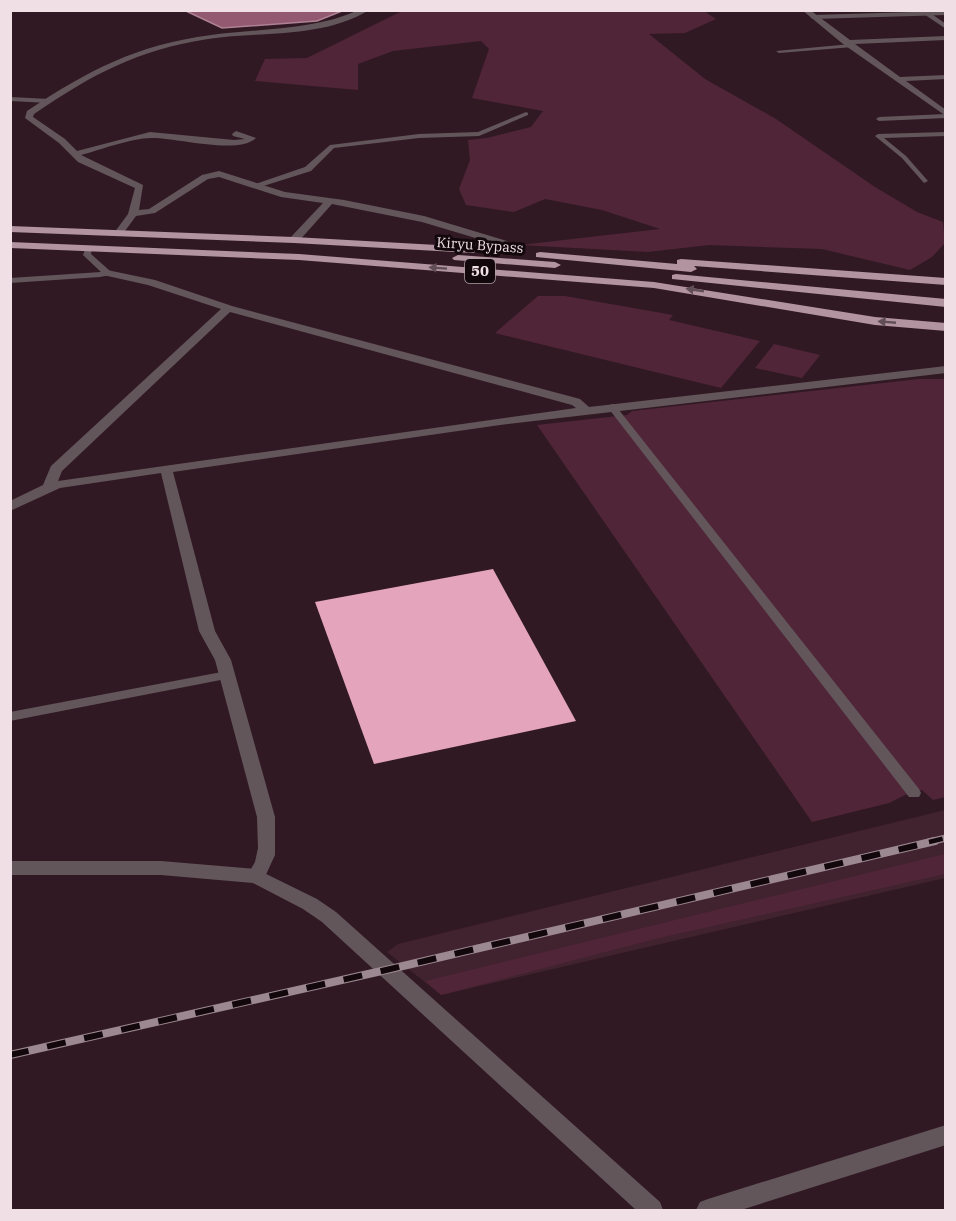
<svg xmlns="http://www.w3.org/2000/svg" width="956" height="1221" font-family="'IBM Plex Serif',serif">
	<rect width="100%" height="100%" fill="#311923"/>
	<path fill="#41222f" d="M 945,810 L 945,878 L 441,995 L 387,952 L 398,944 Z"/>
	<g fill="#502538">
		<path d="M 402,11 L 704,11 L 716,19 L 685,33 L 649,34 L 705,79 L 776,119 L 875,187 L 917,212 L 943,222 L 945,243 L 932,257 L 910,270 L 822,249 L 709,245 L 648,252 L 520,245 L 660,229 L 602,210 L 545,199 L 514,212 L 466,205 L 459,189 L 470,160 L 468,140 L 487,138 L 531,127 L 543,111 L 472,98 L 489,49 L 481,41 L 393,51 L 358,64 L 358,90 L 255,81 L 265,59 L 307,58 Z"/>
		<path d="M 538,296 L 565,296 L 673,315 L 669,320 L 760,341 L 721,388 L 495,333 Z"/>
		<path d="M 774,344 L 820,355 L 802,378 L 755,368 Z"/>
		<path d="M 919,379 L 945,379 L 945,797 L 933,800 L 922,790 L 905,795 L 889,803 L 812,822 L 537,425 L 627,415 L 632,411 Z"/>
		<path d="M 945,854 L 945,874 L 655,939 L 441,995 L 425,981 Z"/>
	</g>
	<path fill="#925970" stroke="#ae8193" stroke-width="1.5" d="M 186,11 L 342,11 L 317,21 L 222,28 Z"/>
	<path fill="#e3a4bc" d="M 493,569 L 576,721 L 374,764 L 315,602 Z"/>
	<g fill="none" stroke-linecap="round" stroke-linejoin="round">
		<g fill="#63565b" fill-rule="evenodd">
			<path d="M 946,11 L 946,15 L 813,19 L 810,17 L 813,15 Z"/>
			<path d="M 851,44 L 853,47 L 779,53 L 776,51 Z"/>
			<path d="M 10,97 L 49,99 L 52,101 L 49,103 L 10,101 Z"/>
			<path d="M 526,112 L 528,113 L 528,115 L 479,136 L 419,138 L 334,148 L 311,171 L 257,188 L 250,186 L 305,167 L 330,145 L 419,134 L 478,132 Z"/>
			<path d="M 946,114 L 946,118 L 879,121 L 876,119 L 879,117 Z"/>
			<path d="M 946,132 L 946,136 L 884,138 L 906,156 L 928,181 L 924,183 L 902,158 L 875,136 L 878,134 Z"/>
			<path d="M 86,247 L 92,247 L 91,254 L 110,271 L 110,275 L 100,277 L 10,283 L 10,278 L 101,272 L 83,255 Z"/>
			<path d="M 612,404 L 615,405 L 919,789 L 921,793 L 919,797 L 909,797 L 609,409 L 607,407 Z"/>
			<path d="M 227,671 L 231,672 L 233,675 L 231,678 L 10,721 L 10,712 Z"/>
		</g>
		<g fill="#63565b" fill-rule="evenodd">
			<path d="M 359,10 L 369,10 C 322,39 260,31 208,39 C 137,50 93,74 34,114 L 33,117 L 65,139 L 77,151 L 150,132 L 234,140 L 245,139 L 233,136 L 232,134 L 236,131 L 256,138 C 238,155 178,138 153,138 C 134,137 100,150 81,155 L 143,185 L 139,210 L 149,209 L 202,175 L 219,171 L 285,192 L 344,200 L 424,216 L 507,241 L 513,247 L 513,255 L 505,255 L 499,245 L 422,222 L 332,204 L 298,242 L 290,242 L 290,238 L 323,203 L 281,197 L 219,177 L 208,179 L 155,213 L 136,216 L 122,235 L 116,235 L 114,233 L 128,214 L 135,188 L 78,162 L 59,143 L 25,118 L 27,111 C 89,70 136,45 211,35 C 261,28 312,31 359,10 Z"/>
			<path d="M 802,10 L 810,10 L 850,40 L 946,36 L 946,40 L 855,44 L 900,77 L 946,75 L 946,79 L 906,81 L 946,110 L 946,116 L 843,44 Z"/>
			<path d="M 918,10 L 926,10 L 946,24 L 946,29 Z"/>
			<path d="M 107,270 L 155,280 L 232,306 L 580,399 L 589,407 L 946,366 L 946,373 L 500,425 L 173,472 L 215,631 L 231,660 L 275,817 L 275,855 L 263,881 L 256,883 L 249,881 L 247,876 L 255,862 L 258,848 L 257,817 L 215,660 L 199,631 L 161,473 L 60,488 L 10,511 L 10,501 L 43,485 L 51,466 L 221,309 L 148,285 L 103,275 L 103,271 ZM 230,312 L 572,405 L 576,408 L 58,481 L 62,471 Z"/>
			<path d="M 946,1125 L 946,1145 L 741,1210 L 696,1210 L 700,1202 L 708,1199 Z"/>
		</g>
		<path fill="#63565b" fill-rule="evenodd" d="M 10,861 L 161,861 L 256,869 L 317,899 L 336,912 L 660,1202 L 663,1210 L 636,1210 L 322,922 L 303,909 L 253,883 L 161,875 L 10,875 Z"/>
		<g fill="#b294a0" fill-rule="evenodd">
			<path d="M 10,226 L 294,237 L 473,247 L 479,250 L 473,253 L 294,243 L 10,232 Z"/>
			<path d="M 10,242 L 299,254 L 654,282 L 875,317 L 946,323 L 946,331 L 875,325 L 654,288 L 299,260 L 10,248 Z"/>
			<path d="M 540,252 L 677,264 L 677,260 L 681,259 L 946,278 L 946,285 L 694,266 L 697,269 L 691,272 L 536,257 L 536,253 Z"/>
			<path d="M 458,255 L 555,262 L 561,265 L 555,268 L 454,260 L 452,258 Z"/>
			<path d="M 676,274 L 946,299 L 946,307 L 672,279 L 672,275 Z"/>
		</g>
		<g stroke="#9c8890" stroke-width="7">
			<path id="rail-far1" d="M 929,842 L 946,838"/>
		</g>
		<g stroke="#9c8890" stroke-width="8">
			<path id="rail" d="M 10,1055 L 386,970 L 935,841"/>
		</g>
		<use href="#rail-far1" stroke="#12080c" stroke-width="4.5" stroke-dasharray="14" stroke-linecap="butt"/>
		<use href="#rail" stroke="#12080c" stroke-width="6" stroke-dasharray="19" stroke-linecap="butt"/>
	</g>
	<defs><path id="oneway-solid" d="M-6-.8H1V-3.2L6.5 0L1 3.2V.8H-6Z" transform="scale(1.5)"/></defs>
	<g fill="#624e56">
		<use href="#oneway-solid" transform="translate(438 268) rotate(-176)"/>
		<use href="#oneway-solid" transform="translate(695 290) rotate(-171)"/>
		<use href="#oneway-solid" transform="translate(887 322) rotate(-175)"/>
	</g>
	<g text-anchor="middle" stroke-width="6" stroke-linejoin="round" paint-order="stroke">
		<g font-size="14" fill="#f0dfe5" stroke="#12080c">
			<text transform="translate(480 245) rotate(4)" y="5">Kiryu Bypass</text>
		</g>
		<rect fill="#12080c" stroke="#ad9ea4" stroke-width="1.5" x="465" y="259" width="30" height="24" rx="4.5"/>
		<g font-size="15" font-weight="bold" fill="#f0dfe5">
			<text x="480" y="276">50</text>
		</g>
	</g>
	<rect width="956" height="1221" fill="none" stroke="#f0dfe5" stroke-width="24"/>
</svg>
